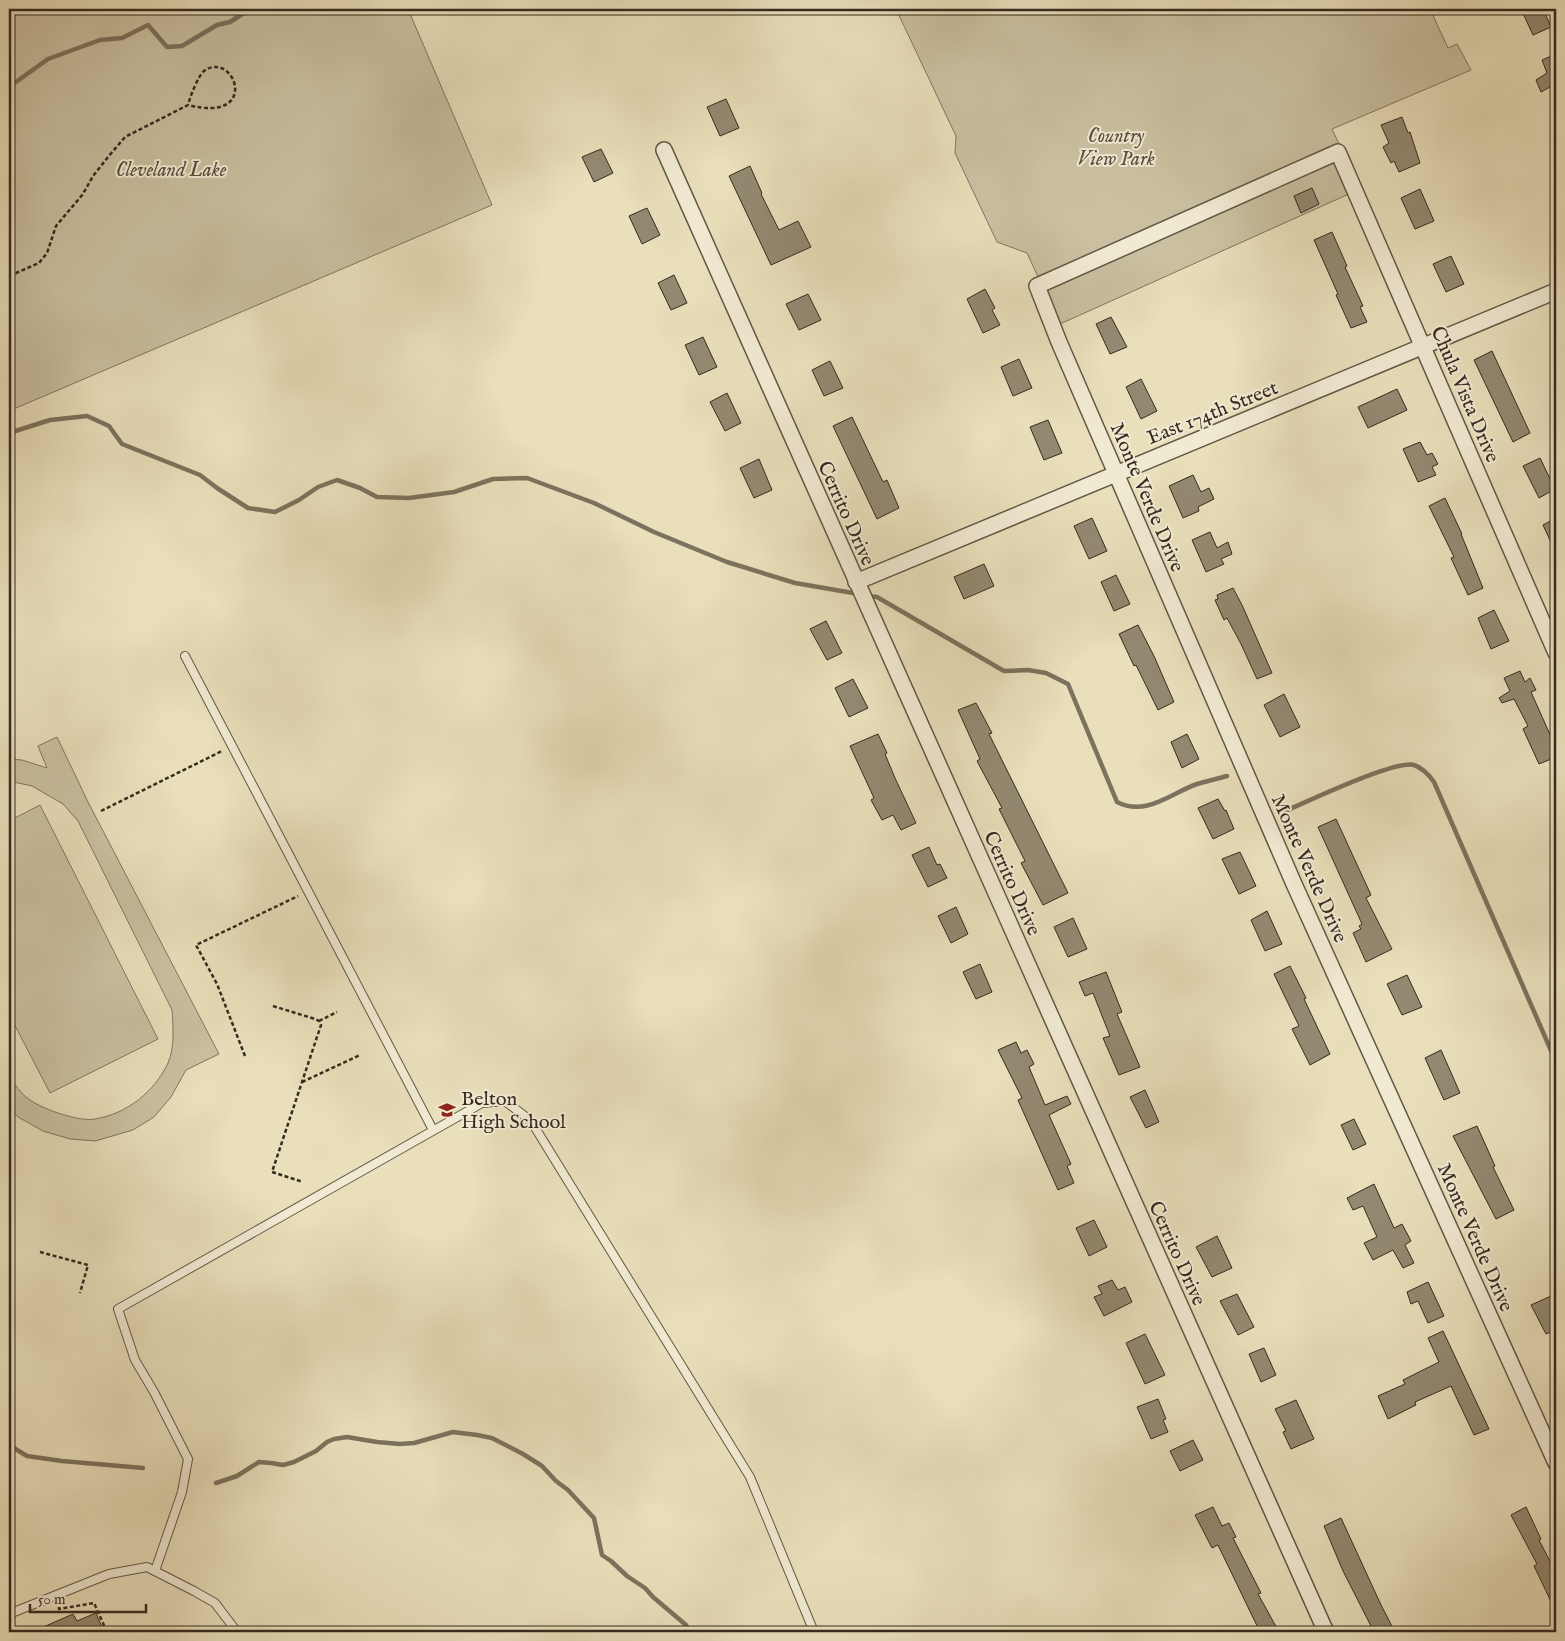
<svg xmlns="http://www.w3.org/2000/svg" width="1565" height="1641" font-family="'IM FELL English',serif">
	<rect width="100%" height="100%" fill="#e9dfbb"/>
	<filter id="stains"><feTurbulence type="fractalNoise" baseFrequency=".004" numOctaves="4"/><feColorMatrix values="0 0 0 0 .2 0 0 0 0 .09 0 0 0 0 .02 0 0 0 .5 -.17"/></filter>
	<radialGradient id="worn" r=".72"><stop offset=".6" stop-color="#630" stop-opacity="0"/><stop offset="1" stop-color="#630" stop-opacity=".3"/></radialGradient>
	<g fill="#cac0a1" stroke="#807660">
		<path d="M 9,9 L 408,9 L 492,205 L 9,411 Z"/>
		<path d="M 896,9 L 1430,9 L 1448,48 L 1457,44 L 1471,70 L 1332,129 L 1360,189 L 1060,324 L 1027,253 L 997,242 L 955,153 L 956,136 Z"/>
		<path d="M 57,737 L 88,802 L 219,1054 L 186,1070 L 171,1097 L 154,1117 L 133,1130 L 95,1141 L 70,1139 L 43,1131 L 18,1117 L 9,1107 L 9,1074 C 13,1083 22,1095 30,1100 C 44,1110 80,1122 95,1119 C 127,1114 155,1091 168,1063 C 175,1047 173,1027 172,1010 L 78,821 L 63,804 L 32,786 L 9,781 L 9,759 L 22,760 L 47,768 L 38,746 Z"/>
		<path d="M 40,805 L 158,1039 L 50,1093 L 9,1014 L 9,821 Z"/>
	</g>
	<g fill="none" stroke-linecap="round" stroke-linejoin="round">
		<g stroke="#7c725d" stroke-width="4.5">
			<path d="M 9,87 L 48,59 L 100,40 L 122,38 L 148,25 L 167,47 L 182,46 L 217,25 L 230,22 L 250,9"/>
			<path d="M 9,433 L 50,420 L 87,416 L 109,426 L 122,444 L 200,475 L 217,488 L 248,508 L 275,512 L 299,500 L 318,487 L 337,480 L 360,488 L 377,497 L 409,498 L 454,492 L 493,479 L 527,478 L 594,503 L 654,532 L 727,562 L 795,583 L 859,594"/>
			<path d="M 867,596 L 877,597 L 1004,671 L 1028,670 L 1046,673 L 1068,684 L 1117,802 C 1146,817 1171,793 1197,784 C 1207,781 1217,779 1227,776"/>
			<path d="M 1283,812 C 1307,802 1394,760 1414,765 C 1423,768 1429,775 1434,782 L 1556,1062"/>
			<path d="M 9,1445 L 27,1456 L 62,1461 L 143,1468"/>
			<path d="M 216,1483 L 237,1476 L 259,1462 L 271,1463 L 283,1465 L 294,1462 L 316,1451 L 327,1442 L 334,1439 L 347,1437 L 377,1442 L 400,1444 L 414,1443 L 453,1432 L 477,1435 L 492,1438 L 523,1454 L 542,1466 L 556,1481 L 568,1490 L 594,1518 L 602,1555 L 611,1561 L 627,1576 L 645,1588 L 653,1597 L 686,1625 L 690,1632"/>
		</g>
	</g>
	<g fill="#938971" stroke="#352b20">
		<path d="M 1521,9 L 1543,9 L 1551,27 L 1533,35 Z"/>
		<path d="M 1556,54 L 1556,95 L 1552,86 L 1541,92 L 1536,80 L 1547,73 L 1542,60 Z"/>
		<path d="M 726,99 L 739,128 L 720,136 L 707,107 Z"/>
		<path d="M 1402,117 L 1408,133 L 1410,132 L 1420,163 L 1399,172 L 1394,161 L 1391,163 L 1383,147 L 1389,143 L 1381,125 Z"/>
		<path d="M 601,149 L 613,173 L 594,182 L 582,157 Z"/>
		<path d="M 750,166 L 762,193 L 761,194 L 779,230 L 798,221 L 811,247 L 771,265 L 729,176 Z"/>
		<path d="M 1312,188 L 1319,204 L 1301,213 L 1294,196 Z"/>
		<path d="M 1420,189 L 1434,221 L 1415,229 L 1401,198 Z"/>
		<path d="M 647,208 L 660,235 L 642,244 L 629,216 Z"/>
		<path d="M 1332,232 L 1347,266 L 1345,267 L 1363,306 L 1360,307 L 1367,322 L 1351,328 L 1336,295 L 1338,294 L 1314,240 Z"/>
		<path d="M 1451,256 L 1464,284 L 1446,292 L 1433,264 Z"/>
		<path d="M 674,275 L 687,303 L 671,310 L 658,283 Z"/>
		<path d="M 985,289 L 995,308 L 992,310 L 1000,325 L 983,333 L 967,299 Z"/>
		<path d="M 808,294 L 821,320 L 799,330 L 786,304 Z"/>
		<path d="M 1111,317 L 1127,347 L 1110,354 L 1096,324 Z"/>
		<path d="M 703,337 L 717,367 L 699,375 L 685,345 Z"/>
		<path d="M 1492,351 L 1530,433 L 1513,442 L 1474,360 Z"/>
		<path d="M 1019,359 L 1032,388 L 1013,396 L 1001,367 Z"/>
		<path d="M 830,361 L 843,388 L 824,396 L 812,370 Z"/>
		<path d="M 1141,379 L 1157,411 L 1141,419 L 1126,387 Z"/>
		<path d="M 1397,389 L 1407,410 L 1368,428 L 1358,407 Z"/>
		<path d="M 727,393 L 741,423 L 725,431 L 710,402 Z"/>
		<path d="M 852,417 L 883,482 L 887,480 L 899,508 L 877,519 L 833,426 Z"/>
		<path d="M 1048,420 L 1062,453 L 1044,460 L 1030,427 Z"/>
		<path d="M 1420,442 L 1427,455 L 1432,453 L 1438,464 L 1432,467 L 1436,475 L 1418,482 L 1403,449 Z"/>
		<path d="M 1540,458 L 1555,489 L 1539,498 L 1523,466 Z"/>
		<path d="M 759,459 L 772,490 L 754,498 L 740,468 Z"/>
		<path d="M 1193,475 L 1201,492 L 1209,488 L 1214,499 L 1198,507 L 1199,511 L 1183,518 L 1169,486 Z"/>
		<path d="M 1445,498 L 1462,534 L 1461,534 L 1483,588 L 1468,595 L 1451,558 L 1454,557 L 1429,506 Z"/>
		<path d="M 1092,518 L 1107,551 L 1089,559 L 1074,526 Z"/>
		<path d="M 1556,518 L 1556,553 L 1543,525 Z"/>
		<path d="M 1210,532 L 1217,548 L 1228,542 L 1232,554 L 1221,559 L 1224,564 L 1206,572 L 1192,540 Z"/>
		<path d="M 984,564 L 994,586 L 964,599 L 954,577 Z"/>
		<path d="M 1116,575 L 1130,604 L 1114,611 L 1101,582 Z"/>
		<path d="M 1233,588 L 1242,605 L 1272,673 L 1257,679 L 1241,644 L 1227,618 L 1224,620 L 1215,600 L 1218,599 L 1217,595 Z"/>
		<path d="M 1494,610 L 1509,641 L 1491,649 L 1478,618 Z"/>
		<path d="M 826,621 L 842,653 L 827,660 L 810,629 Z"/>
		<path d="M 1138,625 L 1154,656 L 1174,702 L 1158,710 L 1136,665 L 1134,666 L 1119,634 Z"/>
		<path d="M 1520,671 L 1525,682 L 1530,678 L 1536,690 L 1531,692 L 1556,748 L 1556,757 L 1539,764 L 1523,729 L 1528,726 L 1514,699 L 1502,703 L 1499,698 L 1510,691 L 1504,678 Z"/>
		<path d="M 853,679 L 868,708 L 849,717 L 835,688 Z"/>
		<path d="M 1284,694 L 1300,727 L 1280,737 L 1264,705 Z"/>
		<path d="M 976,703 L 992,733 L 989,734 L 1068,893 L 1043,905 L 1021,863 L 1025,861 L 999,809 L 1002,808 L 977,761 L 980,759 L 958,710 Z"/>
		<path d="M 878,734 L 887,753 L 885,754 L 895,778 L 916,823 L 901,830 L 893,815 L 882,820 L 871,800 L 874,798 L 850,746 Z"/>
		<path d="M 1187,734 L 1199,759 L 1182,768 L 1171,742 Z"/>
		<path d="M 1218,799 L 1225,811 L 1226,810 L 1234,829 L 1213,839 L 1198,808 Z"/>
		<path d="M 1336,819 L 1371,895 L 1366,898 L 1392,949 L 1366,962 L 1353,933 L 1361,929 L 1359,926 L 1362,924 L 1318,827 Z"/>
		<path d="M 929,847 L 937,865 L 940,864 L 947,878 L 928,887 L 912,855 Z"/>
		<path d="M 1240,852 L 1256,886 L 1239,894 L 1222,859 Z"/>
		<path d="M 956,907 L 968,934 L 951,943 L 938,916 Z"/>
		<path d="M 1267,911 L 1282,944 L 1265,951 L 1251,920 Z"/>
		<path d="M 1073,918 L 1087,949 L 1068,957 L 1054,927 Z"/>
		<path d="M 980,964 L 992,992 L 976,999 L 963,972 Z"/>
		<path d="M 1290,966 L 1306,998 L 1304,999 L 1330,1054 L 1310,1065 L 1292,1029 L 1299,1026 L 1274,974 Z"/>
		<path d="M 1106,972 L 1122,1012 L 1117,1014 L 1140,1067 L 1119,1075 L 1103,1038 L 1110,1036 L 1093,993 L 1085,996 L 1079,982 Z"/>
		<path d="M 1407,975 L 1422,1007 L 1402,1015 L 1387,984 Z"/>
		<path d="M 1016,1042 L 1021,1053 L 1027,1050 L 1034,1064 L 1029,1067 L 1045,1105 L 1067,1096 L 1071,1104 L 1049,1115 L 1071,1164 L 1067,1166 L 1074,1183 L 1058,1190 L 1018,1100 L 1022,1098 L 998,1050 Z"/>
		<path d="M 1441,1050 L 1460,1093 L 1444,1100 L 1425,1058 Z"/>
		<path d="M 1145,1090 L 1159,1122 L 1146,1128 L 1130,1097 Z"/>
		<path d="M 1354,1119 L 1366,1144 L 1353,1150 L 1341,1125 Z"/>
		<path d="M 1477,1126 L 1495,1166 L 1493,1167 L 1514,1210 L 1496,1219 L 1453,1136 Z"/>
		<path d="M 1374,1184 L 1394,1228 L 1402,1224 L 1411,1241 L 1405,1245 L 1414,1263 L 1403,1268 L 1393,1250 L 1373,1260 L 1364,1243 L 1377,1237 L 1363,1206 L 1353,1210 L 1347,1198 Z"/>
		<path d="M 1094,1220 L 1107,1247 L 1089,1256 L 1076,1228 Z"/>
		<path d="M 1217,1236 L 1232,1268 L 1212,1277 L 1196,1247 Z"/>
		<path d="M 1112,1280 L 1118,1290 L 1125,1287 L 1132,1302 L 1104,1316 L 1094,1297 L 1102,1294 L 1098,1286 Z"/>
		<path d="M 1428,1282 L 1444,1316 L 1428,1323 L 1418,1301 L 1411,1304 L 1407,1292 Z"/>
		<path d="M 1237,1294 L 1254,1327 L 1238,1335 L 1220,1301 Z"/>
		<path d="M 1551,1296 L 1556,1306 L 1556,1330 L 1546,1334 L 1531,1305 Z"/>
		<path d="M 1443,1331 L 1489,1429 L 1474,1435 L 1451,1386 L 1415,1402 L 1416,1405 L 1388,1419 L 1378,1396 L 1405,1384 L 1403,1380 L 1439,1362 L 1428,1338 Z"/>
		<path d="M 1145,1334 L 1165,1375 L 1145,1384 L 1126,1343 Z"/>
		<path d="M 1264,1348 L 1276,1375 L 1261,1382 L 1249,1354 Z"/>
		<path d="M 1158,1399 L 1166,1419 L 1163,1420 L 1168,1432 L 1151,1439 L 1137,1407 Z"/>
		<path d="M 1296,1400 L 1314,1439 L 1291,1449 L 1283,1432 L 1286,1431 L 1275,1409 Z"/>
		<path d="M 1193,1440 L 1203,1460 L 1180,1471 L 1170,1451 Z"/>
		<path d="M 1213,1507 L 1222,1526 L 1229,1523 L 1236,1537 L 1233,1538 L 1261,1593 L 1258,1594 L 1279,1632 L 1260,1632 L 1218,1545 L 1212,1548 L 1195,1515 Z"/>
		<path d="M 1526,1507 L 1541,1539 L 1539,1540 L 1556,1573 L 1556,1612 L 1534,1566 L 1537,1564 L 1511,1515 Z"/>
		<path d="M 1341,1518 L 1381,1605 L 1395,1632 L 1374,1632 L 1343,1571 L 1324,1526 Z"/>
		<path d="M 96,1613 L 104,1632 L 32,1632 L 73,1614 L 77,1621 Z"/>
	</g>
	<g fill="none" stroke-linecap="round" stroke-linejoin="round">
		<g stroke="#625847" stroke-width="10">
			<g id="lane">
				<path d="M 185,656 L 433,1130"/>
				<path d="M 155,1571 L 182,1492 L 188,1459 L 154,1392 L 135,1360 L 118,1309 L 482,1103 L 505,1101 L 531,1121 L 750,1477 L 814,1632"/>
				<path d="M 9,1614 L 109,1574 L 147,1567 L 194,1591 L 215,1603 L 237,1632"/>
			</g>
		</g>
		<g stroke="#625847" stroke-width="18">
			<g id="street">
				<path d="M 664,150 L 1326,1632"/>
				<path d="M 856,582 L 1556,291"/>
				<path d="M 1556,653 L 1338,152 L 1037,286 L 1059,342 L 1294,884 L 1556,1463"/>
			</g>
		</g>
		<g stroke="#352b20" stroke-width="2.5" stroke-dasharray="4 2.5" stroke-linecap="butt">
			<path d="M 9,273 L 16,273 L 39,263 L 47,253 L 56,226 L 83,194 L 93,176 L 108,157 L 125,137 L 188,105 C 262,124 234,49 204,71 C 198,76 190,97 188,105"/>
			<path d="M 101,811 L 222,751"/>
			<path d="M 273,1006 L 315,1019 L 319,1021 L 321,1025 L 272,1172 L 303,1182"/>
			<path d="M 319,1021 L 337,1012"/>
			<path d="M 245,1056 L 217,984 L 196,945 L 298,896"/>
			<path d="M 302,1082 L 360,1055"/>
			<path d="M 40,1252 L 88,1265 L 80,1293"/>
			<path d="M 59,1607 L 59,1609 L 94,1603 L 107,1632"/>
			<path d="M 9,1625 L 12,1632"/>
			<path d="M 14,1632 L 23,1628 L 25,1632"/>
			<path d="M 128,1632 L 131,1632"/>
		</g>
		<use href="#lane" stroke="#f1ead3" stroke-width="8"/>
		<use href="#street" stroke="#f1ead3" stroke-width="15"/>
	</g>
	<defs>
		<g id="school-bare" transform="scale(1.35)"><path d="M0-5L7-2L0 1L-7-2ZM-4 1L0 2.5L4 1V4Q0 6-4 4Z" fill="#8f2418" stroke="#f1ead3" stroke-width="2.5" paint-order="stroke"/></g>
	</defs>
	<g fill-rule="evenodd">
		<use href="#school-bare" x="447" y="1110"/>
	</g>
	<g text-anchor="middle" stroke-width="4" stroke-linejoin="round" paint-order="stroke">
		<g font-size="20" font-style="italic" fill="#5a5040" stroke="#f1ead3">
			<text x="1116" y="142">Country<tspan x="1116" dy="23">View Park</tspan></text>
			<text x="171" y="176">Cleveland Lake</text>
		</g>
		<g font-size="20" fill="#352b20" stroke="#f1ead3">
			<text transform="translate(1466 394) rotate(67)" y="7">Chula Vista Drive</text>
			<text transform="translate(1212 412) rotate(-22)" y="7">East 174th Street</text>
			<text transform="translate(1148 497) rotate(67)" y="7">Monte Verde Drive</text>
			<text transform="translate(847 513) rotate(66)" y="7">Cerrito Drive</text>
			<text transform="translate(1310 868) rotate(66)" y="7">Monte Verde Drive</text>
			<text transform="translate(1013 883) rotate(66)" y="7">Cerrito Drive</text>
			<text transform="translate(1476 1237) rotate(66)" y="7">Monte Verde Drive</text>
			<text transform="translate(1178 1253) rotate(66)" y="7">Cerrito Drive</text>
		</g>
		<g font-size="20" fill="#352b20" stroke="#f1ead3" text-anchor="start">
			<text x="461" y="1105">Belton<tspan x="461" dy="23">High School</tspan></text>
		</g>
	</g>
	<rect width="1565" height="1641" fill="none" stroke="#e9dfbb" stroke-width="30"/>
	<rect x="10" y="10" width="1545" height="1621" fill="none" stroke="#352b20" stroke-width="2.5"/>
	<rect x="15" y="15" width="1535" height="1611" fill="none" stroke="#352b20"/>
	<path d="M30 1604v8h116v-8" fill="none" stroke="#352b20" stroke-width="2.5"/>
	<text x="38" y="1604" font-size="15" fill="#352b20" stroke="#f1ead3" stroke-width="4" paint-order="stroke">50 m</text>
	<rect width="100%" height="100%" filter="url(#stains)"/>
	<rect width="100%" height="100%" fill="url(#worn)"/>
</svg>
